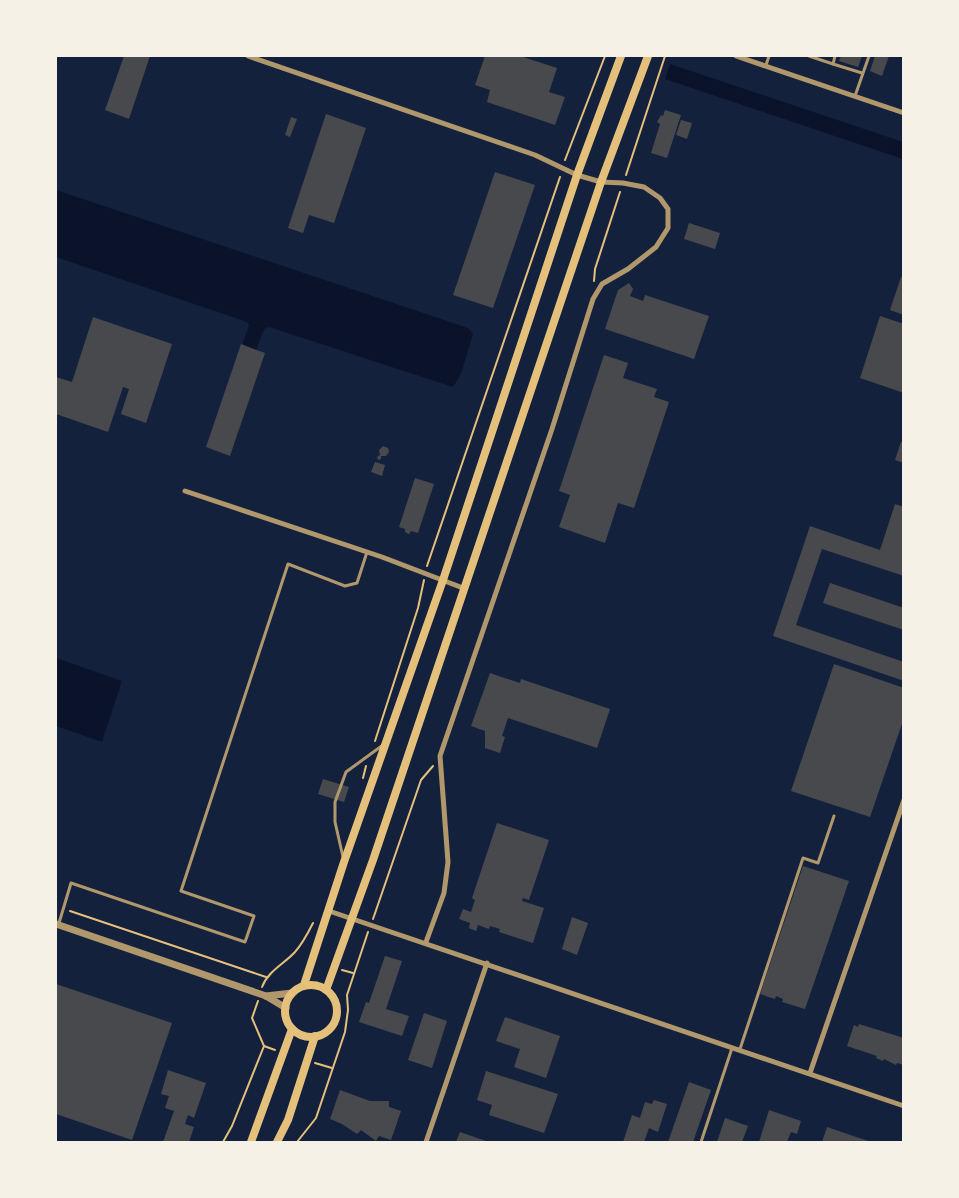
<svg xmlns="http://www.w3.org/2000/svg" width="959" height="1198" font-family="Barlow,sans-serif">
	<rect width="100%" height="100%" fill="#14213d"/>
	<g fill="#0b132b">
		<path d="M 670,64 L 903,142 L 903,159 L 665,79 Z"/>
		<path d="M 56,190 L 468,328 L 473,334 L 461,374 L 453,387 L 269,327 L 264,329 L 255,353 L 241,348 L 249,325 L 247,322 L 56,257 Z"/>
		<path d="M 56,658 L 122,681 L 102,742 L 56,726 Z"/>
	</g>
	<g fill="#48494c">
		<path d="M 124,56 L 150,56 L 129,119 L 105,110 Z"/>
		<path d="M 485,56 L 520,56 L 557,68 L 549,92 L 565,97 L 555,125 L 487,102 L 490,90 L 475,85 Z"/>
		<path d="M 841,56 L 862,56 L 858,67 L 839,61 Z"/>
		<path d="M 875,56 L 889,56 L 882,76 L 870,71 Z"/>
		<path d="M 665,110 L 681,115 L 667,158 L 651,153 L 660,124 L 657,122 L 661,115 L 663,116 Z"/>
		<path d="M 326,114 L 366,128 L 334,223 L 309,215 L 303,233 L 288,228 Z"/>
		<path d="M 291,117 L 297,119 L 290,137 L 285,135 Z"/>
		<path d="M 681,120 L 692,123 L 687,139 L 676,135 Z"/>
		<path d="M 495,172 L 535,185 L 493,308 L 453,295 Z"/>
		<path d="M 689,223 L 720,233 L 715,249 L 684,239 Z"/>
		<path d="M 901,277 L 904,278 L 904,315 L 890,310 Z"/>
		<path d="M 629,283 L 633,289 L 630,296 L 643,301 L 645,295 L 709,316 L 694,359 L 605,329 L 618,290 Z"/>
		<path d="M 880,316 L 904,324 L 904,393 L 860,378 Z"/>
		<path d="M 93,317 L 172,344 L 146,423 L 121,414 L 129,389 L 123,387 L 108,432 L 56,414 L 56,377 L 72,382 Z"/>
		<path d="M 241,344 L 265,353 L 230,456 L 206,447 Z"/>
		<path d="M 604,355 L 628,363 L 623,378 L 657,389 L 654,397 L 669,402 L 634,508 L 618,503 L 605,543 L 559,527 L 570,495 L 559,491 Z"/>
		<path d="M 901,442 L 904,442 L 904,463 L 895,460 Z"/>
		<path d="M 383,446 L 388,448 L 389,452 L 386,456 L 381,456 L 381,459 L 378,460 L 377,457 L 380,455 L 379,450 Z"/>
		<path d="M 375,462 L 385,465 L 382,476 L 371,472 Z"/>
		<path d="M 415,478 L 434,484 L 418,533 L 411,531 L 409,534 L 405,532 L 405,529 L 399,527 Z"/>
		<path d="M 895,504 L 904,507 L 904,576 L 822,549 L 796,625 L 904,662 L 904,681 L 773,636 L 810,526 L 880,550 Z"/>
		<path d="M 830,583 L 904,608 L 904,630 L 823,603 Z"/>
		<path d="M 834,664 L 904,688 L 904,718 L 870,817 L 791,791 Z"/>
		<path d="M 490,673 L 520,683 L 521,679 L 610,709 L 597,748 L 508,718 L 502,736 L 505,737 L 500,753 L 485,748 L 485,731 L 471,726 Z"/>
		<path d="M 323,779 L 349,787 L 344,802 L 318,794 Z"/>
		<path d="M 497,823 L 549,840 L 529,900 L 523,898 L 522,901 L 544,908 L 533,943 L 499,932 L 500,929 L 490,926 L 489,929 L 478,925 L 476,931 L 469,928 L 470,923 L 459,919 L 463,909 L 471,912 L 475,900 L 472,898 Z"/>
		<path d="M 803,866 L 849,881 L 805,1009 L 782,1002 L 783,999 L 776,996 L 775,999 L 760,994 Z"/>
		<path d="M 572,917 L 588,923 L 577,955 L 562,949 Z"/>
		<path d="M 385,956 L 402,961 L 386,1009 L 409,1016 L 402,1036 L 359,1022 L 366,1002 L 369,1003 Z"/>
		<path d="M 56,984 L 172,1023 L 132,1140 L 56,1114 Z"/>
		<path d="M 424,1013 L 447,1021 L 432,1068 L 408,1060 Z"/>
		<path d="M 505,1017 L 560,1036 L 546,1078 L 514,1067 L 520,1049 L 496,1041 Z"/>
		<path d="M 859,1024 L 904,1038 L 904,1065 L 897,1063 L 896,1065 L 884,1059 L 883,1061 L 876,1058 L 877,1056 L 847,1046 L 854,1025 L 858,1027 Z"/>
		<path d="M 168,1070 L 206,1083 L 194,1118 L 188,1115 L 185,1124 L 194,1127 L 189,1142 L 163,1142 L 174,1111 L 165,1108 L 169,1096 L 161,1094 Z"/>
		<path d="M 486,1071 L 558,1094 L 544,1133 L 489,1115 L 492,1105 L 477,1100 Z"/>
		<path d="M 689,1082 L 711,1090 L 693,1142 L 668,1142 Z"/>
		<path d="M 340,1090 L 370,1101 L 389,1101 L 389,1107 L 401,1111 L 391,1140 L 379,1136 L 376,1141 L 361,1130 L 357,1134 L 342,1124 L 330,1119 Z"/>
		<path d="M 654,1100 L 667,1104 L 658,1132 L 649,1128 L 644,1142 L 623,1142 L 632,1115 L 640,1118 L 645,1102 L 652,1104 Z"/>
		<path d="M 769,1110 L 801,1121 L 797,1134 L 791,1132 L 787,1142 L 759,1142 Z"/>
		<path d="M 725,1118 L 748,1126 L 742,1142 L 717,1142 Z"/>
		<path d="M 827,1127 L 871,1142 L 822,1142 Z"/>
		<path d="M 460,1132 L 489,1142 L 456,1142 Z"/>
	</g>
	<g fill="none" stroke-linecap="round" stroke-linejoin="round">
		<g stroke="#e5c07b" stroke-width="2">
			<path d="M 565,160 L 605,56"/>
			<path d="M 626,175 L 665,56"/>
			<path d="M 594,281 L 595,269 L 620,192"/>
			<path d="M 427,566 L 560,177"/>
			<path d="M 375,741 L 418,608 L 424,580"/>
			<path d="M 363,778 L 366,766"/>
			<path d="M 70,911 L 266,977"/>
			<path d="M 373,919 L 421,780 L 433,766"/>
			<path d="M 342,970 L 353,973"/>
			<path d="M 262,987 C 268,971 284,964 295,952 C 303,943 308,933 313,923"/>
			<path d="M 264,1046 L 275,1050"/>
			<path d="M 315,1063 L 332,1068"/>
			<path d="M 223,1142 L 232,1126 L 264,1046 L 252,1018 L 258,1001"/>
			<path d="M 297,1142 L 316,1118 L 345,1032 L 348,1010 L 347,995 L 368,932"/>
		</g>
		<g stroke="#b1986c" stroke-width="3">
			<path d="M 809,56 L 833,64 L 835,56"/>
			<path d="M 833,64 L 862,73"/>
			<path d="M 766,65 L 769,56"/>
			<path d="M 855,96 L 869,56"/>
			<path d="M 343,857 L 335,822 L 335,802 L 346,772 L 383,745"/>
			<path d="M 59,923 L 71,883 L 245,942 L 254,916 L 181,891 L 288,564 L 345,586 L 357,583 L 367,552"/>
			<path d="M 740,1049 L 803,858 L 818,863 L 834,816"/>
			<path d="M 701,1142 L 732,1048"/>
		</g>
		<g stroke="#b1986c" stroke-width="5">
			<path d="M 248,56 L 535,155 L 577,175 L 601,182 L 623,183 L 644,187 L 660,198 L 668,209 L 668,228 L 656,247 L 628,269 L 602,284 L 593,299 L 552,429 L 440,756 L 448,862 L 444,893 L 426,942"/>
			<path d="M 736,56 L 904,113"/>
			<path d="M 185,491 L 382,557 L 463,588"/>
			<path d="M 329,911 L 904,1106"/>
			<path d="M 810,1073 L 904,800"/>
			<path d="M 426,1142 L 487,963"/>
		</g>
		<g stroke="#b1986c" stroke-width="7">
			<path d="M 56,924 L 266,996 L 286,1008"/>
			<path d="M 266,996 L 292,993"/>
		</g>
		<g stroke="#e5c07b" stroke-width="8">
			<path d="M 304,985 L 344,862 L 443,580 L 577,175 L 621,56"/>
			<circle cx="311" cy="1011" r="26"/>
			<path d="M 326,990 L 373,860 L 601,182 L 648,56"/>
			<path d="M 251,1142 L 292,1029"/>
			<path d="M 277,1142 L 288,1120 L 315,1036"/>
		</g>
	</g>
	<rect width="959" height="1198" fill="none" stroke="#f6f1e7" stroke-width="114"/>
</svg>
